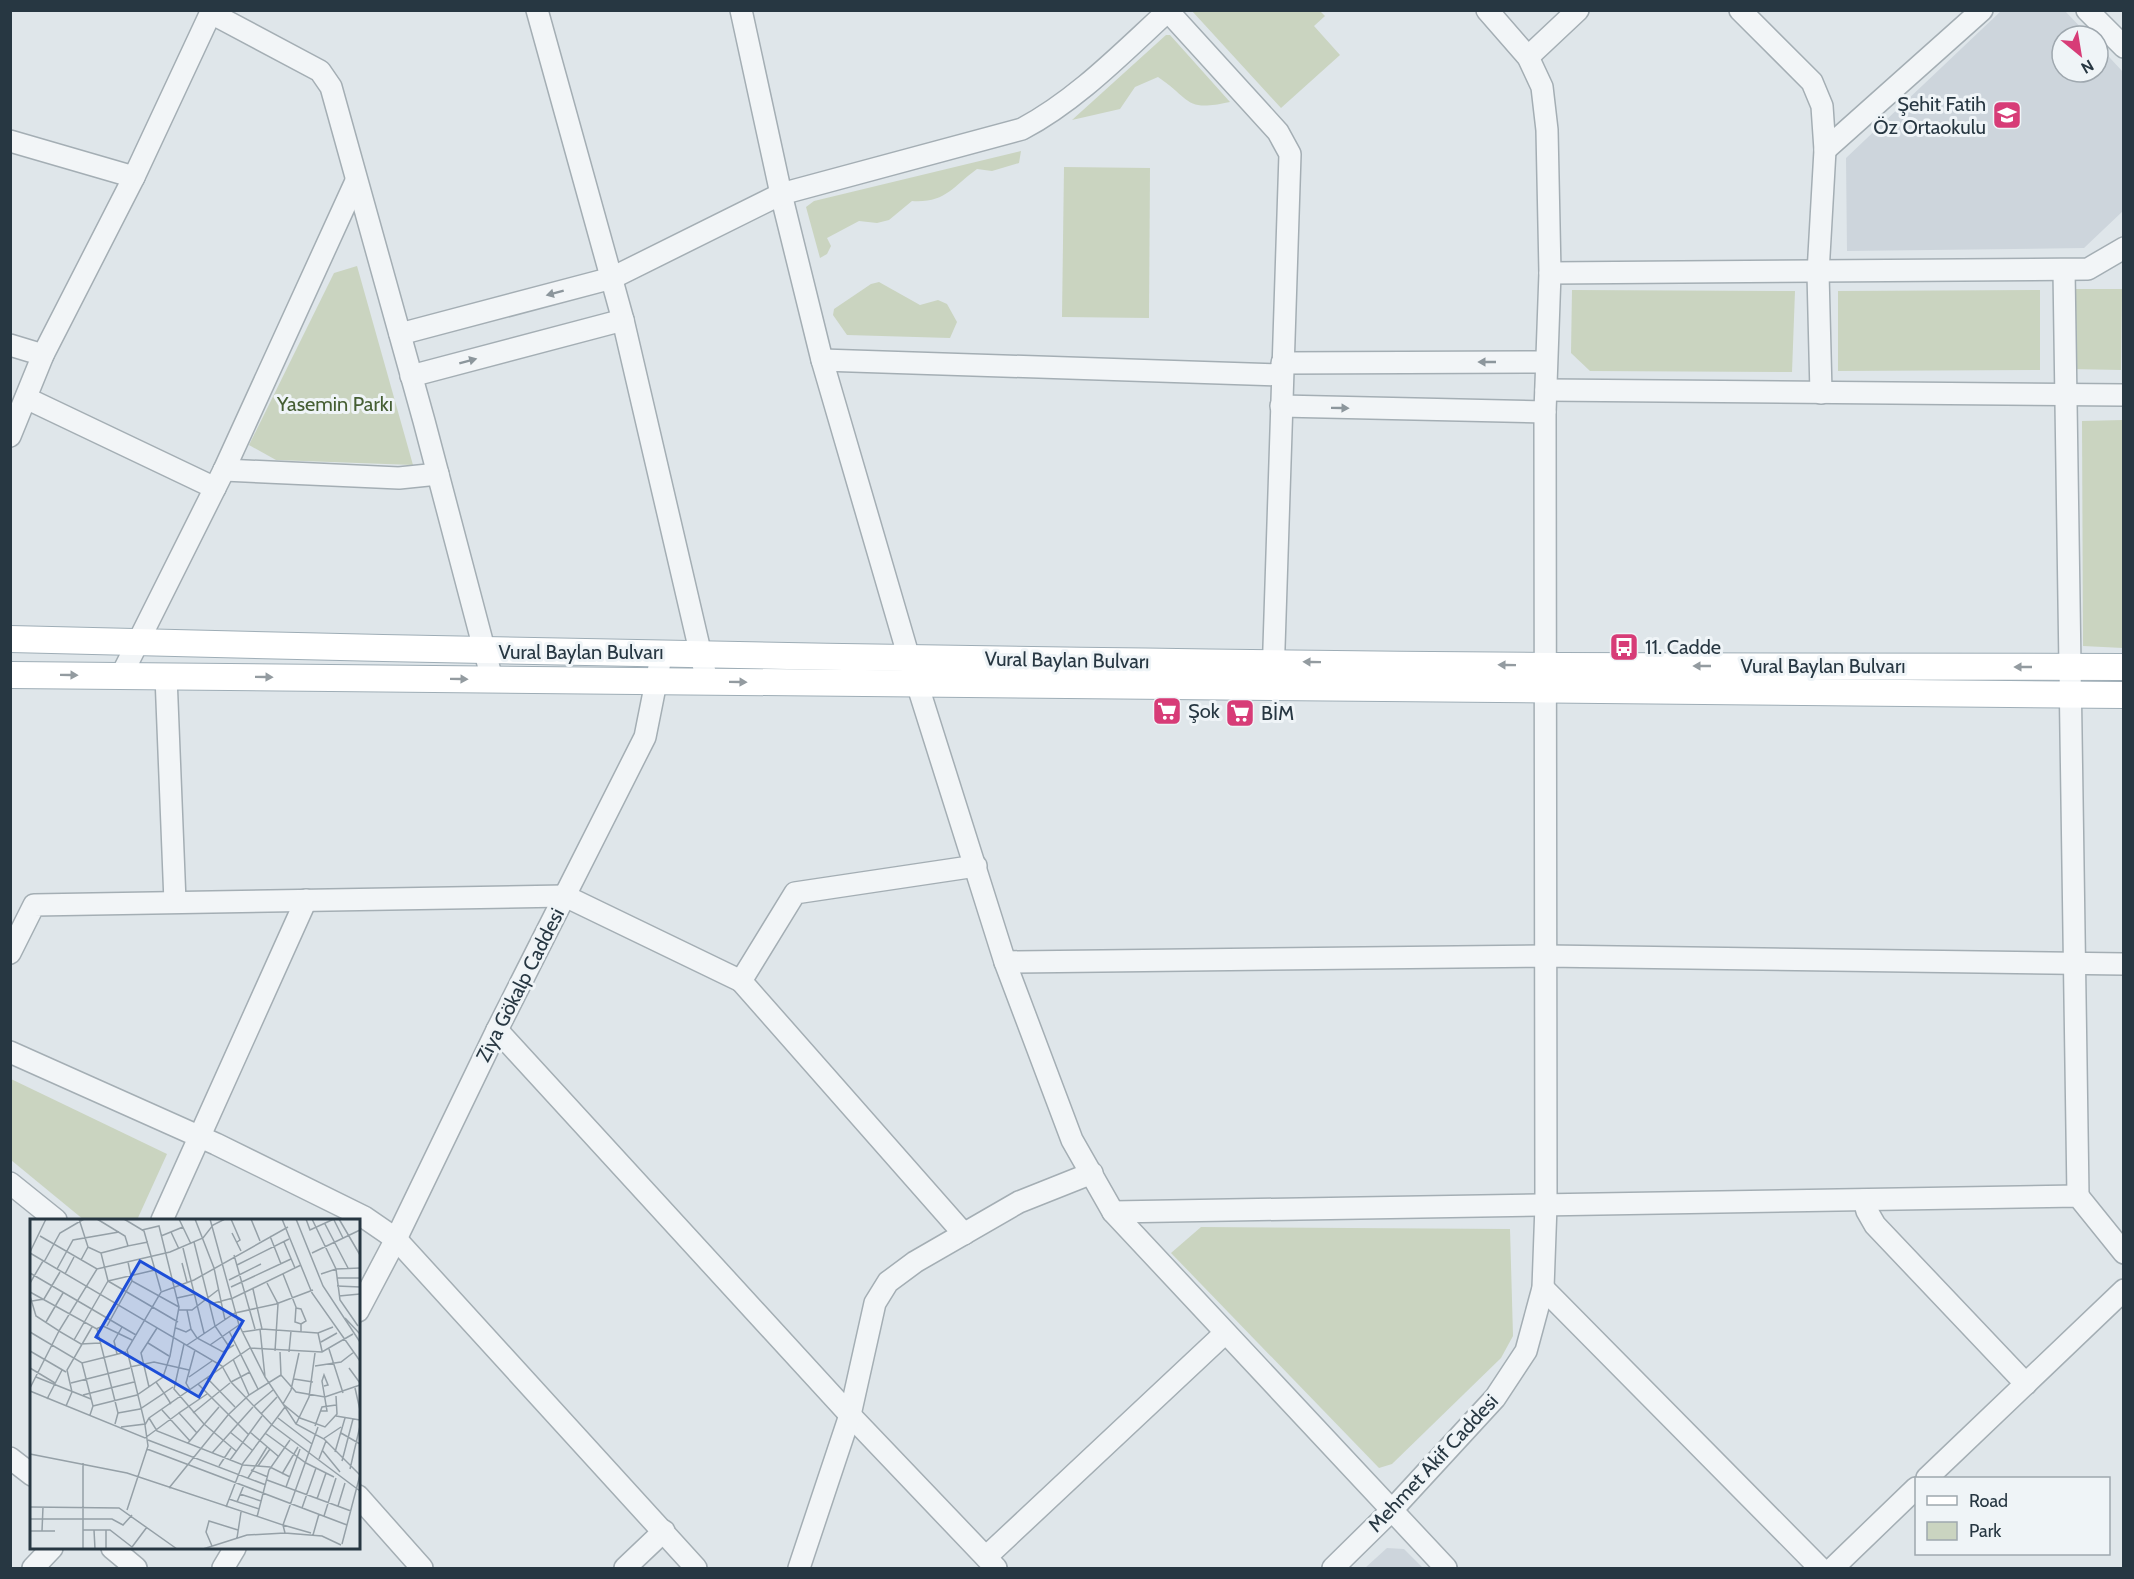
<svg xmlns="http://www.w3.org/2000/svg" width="2134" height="1579" font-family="Cabin,sans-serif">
	<rect width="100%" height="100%" fill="#dfe6ea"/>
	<g fill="#cdd5dc">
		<path d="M 2001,11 L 2065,11 L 2089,36 L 2062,36 L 2062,72 L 2098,72 L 2098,45 L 2123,72 L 2123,211 L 2084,248 L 1847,251 L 1846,158 Z"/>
		<path d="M 1387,1548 L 1404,1549 L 1423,1568 L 1365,1568 Z"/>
	</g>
	<g fill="#cad4c0">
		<path d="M 1192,11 L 1320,11 L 1325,16 L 1314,26 L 1340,55 L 1281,108 Z"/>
		<path d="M 1166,35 L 1170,35 L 1230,102 C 1184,112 1192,100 1158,77 L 1135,87 L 1120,109 L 1072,120 Z"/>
		<path d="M 1021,151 L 1019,163 L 992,171 L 977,169 C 952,187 946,203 912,201 L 889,220 L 877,223 L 859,221 L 827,238 L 831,246 L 827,254 L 820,258 L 806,207 L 814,201 Z"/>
		<path d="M 1064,167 L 1150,168 L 1149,318 L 1062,317 Z"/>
		<path d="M 357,266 L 413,465 L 276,460 L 249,445 L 334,273 Z"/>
		<path d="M 879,282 L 920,305 L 938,300 L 947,304 L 957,322 L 950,338 L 847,335 L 833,315 L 834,309 L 871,284 Z"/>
		<path d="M 2069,289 L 2122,289 L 2121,370 L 2068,369 Z"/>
		<path d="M 1572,290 L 1795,291 L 1792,372 L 1590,371 L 1571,353 Z"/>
		<path d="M 2040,290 L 2040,370 L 1838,371 L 1838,291 Z"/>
		<path d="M 2123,420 L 2123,648 L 2083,646 L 2082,421 Z"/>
		<path d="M 11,1079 L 167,1154 L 137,1220 L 84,1220 L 11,1160 Z"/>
		<path d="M 1201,1227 L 1510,1229 L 1513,1336 L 1501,1358 L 1392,1464 L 1379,1468 L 1171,1253 Z"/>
	</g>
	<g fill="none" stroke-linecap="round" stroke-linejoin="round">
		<g stroke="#a4aeb4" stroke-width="24">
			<g id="minor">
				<path d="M 537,10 L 623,320 L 707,681"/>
				<path d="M 741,10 L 781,194 L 822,360 L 909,658 L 1005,962 L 1072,1140 L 1113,1212 L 1446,1568"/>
				<path d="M 1167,10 L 1278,132 L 1290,154 L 1273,678"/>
				<path d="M 1740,10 L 1812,82 L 1822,106 L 1825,150 L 1818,273 L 1821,393"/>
				<path d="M 2087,10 L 2124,47"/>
				<path d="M 211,13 L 320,71 L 331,87 L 424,421 L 492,679"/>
				<path d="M 1528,57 L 1578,10"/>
				<path d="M 10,141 L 134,177"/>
				<path d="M 1825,150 L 1982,10"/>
				<path d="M 2064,270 L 2078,1196"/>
				<path d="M 1550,273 L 2088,269 L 2124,248"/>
				<path d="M 400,334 L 612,278 L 781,194 L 1022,129 C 1077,100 1123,52 1169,10"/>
				<path d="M 10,345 L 43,355"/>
				<path d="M 822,360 L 1282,375"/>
				<path d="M 1282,363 L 1546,362"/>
				<path d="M 411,376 L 623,320"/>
				<path d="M 1546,390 L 2124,395"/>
				<path d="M 26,398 L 215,488"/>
				<path d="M 1281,406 L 1545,412"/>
				<path d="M 10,436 L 43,355 L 134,177 L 212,10"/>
				<path d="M 224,470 L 399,478 L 438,474"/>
				<path d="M 121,676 L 224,470 L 356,181"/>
				<path d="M 166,676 L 175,902"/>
				<path d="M 10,953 L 34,905 L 565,896 L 741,981 L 795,893 L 976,866"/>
				<path d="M 1005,962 L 1546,956 L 2124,964"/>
				<path d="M 741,981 L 964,1234"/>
				<path d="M 497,1030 L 850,1415 L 996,1568"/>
				<path d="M 10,1052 L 216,1144 L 364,1217 L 396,1239 L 696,1568"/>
				<path d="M 10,1183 L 56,1220"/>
				<path d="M 1864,1200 L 1867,1211 L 1875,1225 L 2026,1384"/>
				<path d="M 1113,1212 L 2078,1196 L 2124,1253"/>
				<path d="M 162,1220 L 306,900"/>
				<path d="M 1543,1288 L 1820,1568"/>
				<path d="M 358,1311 L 396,1239 L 497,1030 L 645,737 L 662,652"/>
				<path d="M 10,1458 L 32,1475"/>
				<path d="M 1927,1478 L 2124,1290"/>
				<path d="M 358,1496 L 422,1568"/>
				<path d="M 112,1548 L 136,1568"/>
				<path d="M 986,1557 L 1224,1334"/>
				<path d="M 33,1568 L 52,1548"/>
				<path d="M 223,1568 L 235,1548"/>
				<path d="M 625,1568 L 664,1531"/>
				<path d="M 799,1568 L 850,1415 L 875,1303 L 888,1282 L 915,1262 L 1019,1202 L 1092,1173"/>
				<path d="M 1333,1568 L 1391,1511 L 1495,1398 L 1526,1351 L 1543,1288 L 1546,1205 L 1545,412 L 1550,273 L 1547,130 L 1542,87 L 1528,57 L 1487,10"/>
				<path d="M 1833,1568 L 1916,1488"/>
			</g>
		</g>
		<g stroke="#9eadb6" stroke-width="28">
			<g id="major">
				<path d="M 10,639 C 524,652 1037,662 1550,666 C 1741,667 1932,666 2124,667"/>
				<path d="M 10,675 L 2124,695"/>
			</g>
		</g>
		<use href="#minor" stroke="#f2f5f7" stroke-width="21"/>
		<use href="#major" stroke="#fff" stroke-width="26"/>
	</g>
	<defs><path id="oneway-solid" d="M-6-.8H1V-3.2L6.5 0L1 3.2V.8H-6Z" transform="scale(1.5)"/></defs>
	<g fill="#8c969c">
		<use href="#oneway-solid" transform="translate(555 293) rotate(165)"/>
		<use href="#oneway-solid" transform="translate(468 361) rotate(-15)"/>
		<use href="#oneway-solid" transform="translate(1487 362) rotate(180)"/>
		<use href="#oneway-solid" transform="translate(1340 408) rotate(1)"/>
	</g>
	<g fill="#939ba0">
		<use href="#oneway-solid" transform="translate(1312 662) rotate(-179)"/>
		<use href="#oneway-solid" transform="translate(1507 665) rotate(-179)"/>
		<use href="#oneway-solid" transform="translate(1702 666) rotate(-180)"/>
		<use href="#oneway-solid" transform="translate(2023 667) rotate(-180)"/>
		<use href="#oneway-solid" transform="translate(69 675) rotate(1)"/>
		<use href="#oneway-solid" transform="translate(264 677) rotate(1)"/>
		<use href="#oneway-solid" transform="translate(459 679) rotate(1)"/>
		<use href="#oneway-solid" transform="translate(738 682) rotate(1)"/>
	</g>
	<defs>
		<g id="school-square" transform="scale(1.5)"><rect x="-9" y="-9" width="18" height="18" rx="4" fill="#d73c77" stroke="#eff4f7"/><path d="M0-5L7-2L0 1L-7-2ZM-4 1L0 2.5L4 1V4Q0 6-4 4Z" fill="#fff"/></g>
		<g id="bus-square" transform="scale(1.5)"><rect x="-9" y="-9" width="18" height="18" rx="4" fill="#d73c77" stroke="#eff4f7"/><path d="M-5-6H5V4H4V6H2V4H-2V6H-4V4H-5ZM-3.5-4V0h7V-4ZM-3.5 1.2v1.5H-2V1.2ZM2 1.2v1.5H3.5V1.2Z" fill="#fff"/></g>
		<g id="supermarket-square" transform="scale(1.5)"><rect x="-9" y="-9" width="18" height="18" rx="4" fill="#d73c77" stroke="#eff4f7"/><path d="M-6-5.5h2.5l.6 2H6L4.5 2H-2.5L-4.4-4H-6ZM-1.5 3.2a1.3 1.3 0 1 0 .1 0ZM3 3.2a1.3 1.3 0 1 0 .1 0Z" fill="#fff"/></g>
	</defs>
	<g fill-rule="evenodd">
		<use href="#school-square" x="2007" y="115"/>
		<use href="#bus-square" x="1624" y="647"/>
		<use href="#supermarket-square" x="1167" y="711"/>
		<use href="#supermarket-square" x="1240" y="713"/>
	</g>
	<g text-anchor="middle" stroke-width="6" stroke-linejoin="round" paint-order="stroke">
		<g font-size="20" fill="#273742" stroke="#eff4f7" text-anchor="start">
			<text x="1986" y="111" text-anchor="end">Şehit Fatih<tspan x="1986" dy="23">Öz Ortaokulu</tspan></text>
			<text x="1645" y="654">11. Cadde</text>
			<text x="1188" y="718">Şok</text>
			<text x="1261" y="720">BİM</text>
		</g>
		<g font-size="20" fill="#455e33" stroke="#eff4f7">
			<text x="335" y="411">Yasemin Parkı</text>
		</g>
		<g font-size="20" fill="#273742" stroke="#eff4f7">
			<text x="581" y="659">Vural Baylan Bulvarı</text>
			<text transform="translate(1067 660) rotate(1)" y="7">Vural Baylan Bulvarı</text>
			<text x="1823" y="673">Vural Baylan Bulvarı</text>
			<text transform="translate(520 985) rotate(-63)" y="7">Ziya Gökalp Caddesi</text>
			<text transform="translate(1433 1463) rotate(-47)" y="7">Mehmet Akif Caddesi</text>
		</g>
	</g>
	<g transform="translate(30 1219)">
		<rect width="330" height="330" fill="#dfe6ea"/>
		<path fill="none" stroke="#95a0a7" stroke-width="1.5" d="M 49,0 L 58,28M 67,0 L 95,17 L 98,27 L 118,23M 94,0 L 114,12 L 131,72M 149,0 L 161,25M 165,0 L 184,49 L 195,101M 180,0 L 209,106 L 235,158M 201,0 L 210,21 L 207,23M 221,0 L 230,22M 252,0 L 282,74 L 330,142M 266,0 L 293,67 L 330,123M 276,0 L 280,11 L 304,0M 282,0 L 306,50 L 310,81 L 328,107M 309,0 L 330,36M 304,1 L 313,19M 295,5 L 318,49M 141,13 L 149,30M 202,14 L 211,32M 10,17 L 67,50 L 140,33 L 173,19 L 183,6 L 195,0M 131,17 L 153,8M 240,17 L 251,45M 164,23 L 185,107 L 200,129M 254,23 L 265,49M 153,29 L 174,114M 0,33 L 16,0M 0,34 L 192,147 L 201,163 L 242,206 L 330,272M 71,34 L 98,27M 282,34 L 330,11M 204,36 L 225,110M 14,43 L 30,14 L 54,0M 98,43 L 102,62 L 149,88M 152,44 L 157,63M 207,46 L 259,20M 27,50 L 43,21 L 89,13M 0,54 L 106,116M 35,55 L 44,38M 253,55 L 266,88 L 265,103 L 271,105M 291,55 L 306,50 L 330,49M 307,59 L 330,59M 199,61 L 231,45M 78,62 L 148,103M 78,62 L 125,51M 0,64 L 13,42M 237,64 L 248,85 L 245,132M 307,67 L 330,68M 201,68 L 261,40M 223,70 L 232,110M 0,73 L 67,110 L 88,194 L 85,205M 0,77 L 6,97 L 29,112 L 67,50M 309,77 L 330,75M 147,79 L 165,75M 2,82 L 14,80 L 30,53M 180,85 L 203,79 L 271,46M 266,89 L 271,90 L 276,102 L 271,105 L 271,113M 149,91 L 162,91 L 188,71M 157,91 L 161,110M 315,99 L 330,115M 16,103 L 33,74M 73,107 L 102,121M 77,107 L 102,62M 146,109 L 156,113 L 161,110 L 167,119 L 193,133 L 204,126M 66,110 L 73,107 L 84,86M 230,110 L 235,158 L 253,185 L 270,199 L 295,208 L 307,195 L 306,177M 199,112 L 228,170M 0,113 L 52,144 L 96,133M 212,113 L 232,110 L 288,114 L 303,108M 288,114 L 292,132M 44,121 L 78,62 L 71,34 L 58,28 L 51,41M 291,123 L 307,114M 118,124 L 139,137M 154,125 L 144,170 L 174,205 L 206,232M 157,126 L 205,94 L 246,85 L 283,71M 180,126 L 209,106M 299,130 L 313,174M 0,132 L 36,153M 250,133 L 251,156 L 266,173 L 295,178 L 330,166M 259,133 L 261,112M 269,134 L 261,171 L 253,185 L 266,205 L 294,220 L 330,256M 87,135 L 84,122 L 92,108M 203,140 L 219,176M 52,144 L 63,187 L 60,196M 285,147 L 311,143 L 324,133M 100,148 L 124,143 L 159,151M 0,149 L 25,164M 319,149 L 330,164M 6,158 L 61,180M 159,158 L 182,142M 177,159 L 205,188M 264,160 L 283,163M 201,163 L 220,153M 41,164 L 100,149M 168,165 L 218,215M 119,168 L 111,134 L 127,109M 0,169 L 29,112 L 51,125 L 70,124M 325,169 L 330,191M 160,171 L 156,164 L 165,131M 0,172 L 115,219 L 149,194M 53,176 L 104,163M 17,180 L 32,151M 141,185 L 134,174 L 143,168M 36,187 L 42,173 L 37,151 L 62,108M 63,187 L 107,176 L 133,158 L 140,137 L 149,88 L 129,7 L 112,11M 224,187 L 243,171M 132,191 L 160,222M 291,192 L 297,192 L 292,162 L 294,156 L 298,166 L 294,167M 88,194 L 110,190 L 134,174 L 126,163M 163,194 L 200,164M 231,195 L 247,178M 306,197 L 330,201M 119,199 L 127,212 L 213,246 L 240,248 L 260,258M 248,199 L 282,225M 266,205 L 279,178 L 285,134M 285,207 L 292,188 L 306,186M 91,208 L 115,205 L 97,131 L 131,73 L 164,61 L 258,8M 200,213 L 222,231M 220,213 L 248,237M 167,214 L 149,194 L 177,175M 235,214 L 276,244 L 304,258M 311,214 L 330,225M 293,220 L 311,208M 118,221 L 236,266M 158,224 L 189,188M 117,230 L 317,306M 292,231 L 310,253M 305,233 L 315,199M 182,234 L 223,188M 0,235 L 97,254 L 253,306 L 255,314 L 292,317 L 311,326M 289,240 L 296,222M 200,241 L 232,197M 312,242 L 323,200M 53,244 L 53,330M 189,247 L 201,229M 228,247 L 240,230M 320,250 L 330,207M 221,251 L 238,258M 252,255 L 268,228M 218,259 L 237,228M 237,261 L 321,292M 256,268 L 270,230M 139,269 L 198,196 L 219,176 L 251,156M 210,275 L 231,282M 199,280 L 229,290M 287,280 L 296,254M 207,283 L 214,266M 308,287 L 315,264M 0,288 L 89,289 L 147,330M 196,288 L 213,244 L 255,188M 272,289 L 286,249M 97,291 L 118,227 L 115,206 L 119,199 L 220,129 L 292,133 L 323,115M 294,297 L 306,259M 227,298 L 239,251 L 260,221M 0,300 L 82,300 L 93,306 L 102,296M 53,311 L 80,311 L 102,328M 64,311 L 65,330M 76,311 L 76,330M 0,312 L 25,312M 12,312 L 13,288M 281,314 L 253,306 L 288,208M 283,316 L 289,295M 207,319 L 211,293M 312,325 L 330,256M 182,327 L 176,313 L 179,302 L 208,311M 102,328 L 117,308M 173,330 L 217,316 L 255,314"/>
		<path fill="#1d4ed8" fill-opacity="0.15" stroke="#1d4ed8" stroke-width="3" d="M 110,42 L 213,102 L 169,178 L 66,118 Z"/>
		<rect width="330" height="330" fill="none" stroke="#273742" stroke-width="3"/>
	</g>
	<rect width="2134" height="1579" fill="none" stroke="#273742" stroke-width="24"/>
	<rect x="1915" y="1477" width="195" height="78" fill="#eff4f7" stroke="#9fa8af" stroke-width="1.5"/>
	<rect x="1927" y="1496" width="30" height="9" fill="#ffffff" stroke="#9fa8af" stroke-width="1.5"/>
	<text x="1969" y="1507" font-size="18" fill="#273742">Road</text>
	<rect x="1927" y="1522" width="30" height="18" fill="#cad4c0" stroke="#9fa8af" stroke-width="1.5"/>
	<text x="1969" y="1537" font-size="18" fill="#273742">Park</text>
	<g transform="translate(2080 54) rotate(150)"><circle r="28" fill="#eff4f7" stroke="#9fa8af" stroke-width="1.5"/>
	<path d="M0-4.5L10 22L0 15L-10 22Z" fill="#d73c77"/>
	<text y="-9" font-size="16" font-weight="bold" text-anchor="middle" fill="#273742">N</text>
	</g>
</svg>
